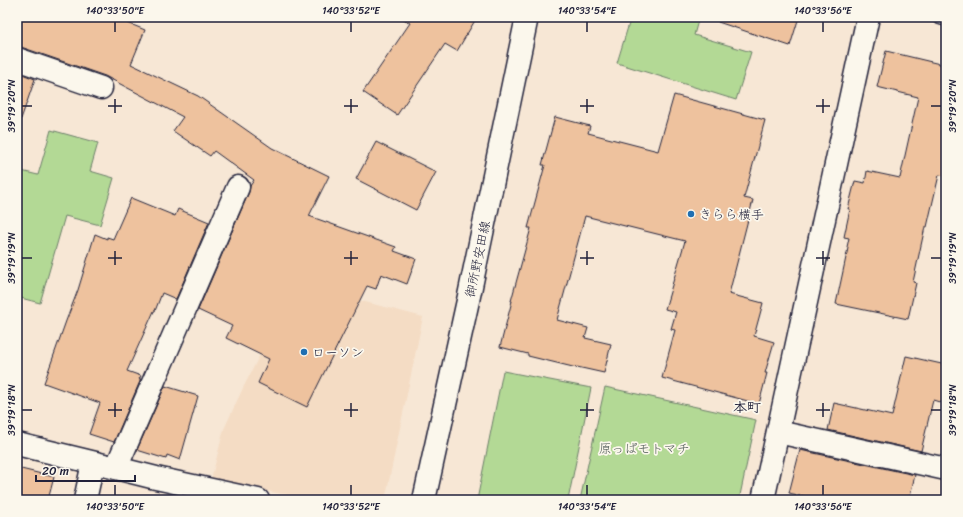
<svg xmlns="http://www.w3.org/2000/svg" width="963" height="517" font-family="Sriracha,'Klee One',sans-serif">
	<rect width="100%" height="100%" fill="#f7e7d5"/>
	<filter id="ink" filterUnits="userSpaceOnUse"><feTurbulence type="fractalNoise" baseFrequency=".025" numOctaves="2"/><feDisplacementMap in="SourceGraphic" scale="8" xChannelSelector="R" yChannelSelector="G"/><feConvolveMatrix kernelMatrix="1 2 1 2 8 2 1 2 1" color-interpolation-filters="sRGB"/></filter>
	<g filter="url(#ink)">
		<path fill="#f4dcc4" d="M 296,284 L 423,317 L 385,500 L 313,500 L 211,480 L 224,429 L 243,388 Z"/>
		<g fill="#b3d995" stroke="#6a7e68">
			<path d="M 631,17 L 699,17 L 694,35 L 751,52 L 736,100 L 617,63 Z"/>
			<path d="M 51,130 L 98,143 L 90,171 L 114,178 L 100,225 L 65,216 L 40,303 L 17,297 L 17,170 L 38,175 Z"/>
			<path d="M 503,371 L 591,388 L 568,500 L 477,500 Z"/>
			<path d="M 605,387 L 756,420 L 739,500 L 580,500 Z"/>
		</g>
		<g fill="#eec29e" stroke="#22223b">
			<path d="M 17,17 L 113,17 L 145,30 L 131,64 L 198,96 L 272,148 L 329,176 L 309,216 L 396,247 L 394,251 L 416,259 L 407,284 L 381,274 L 376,289 L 367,286 L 307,407 L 258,383 L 269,359 L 226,338 L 232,326 L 198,310 L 249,192 L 250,186 L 254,180 L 214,151 L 210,156 L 173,131 L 183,117 L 105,76 L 21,47 L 17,47 Z"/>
			<path d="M 400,17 L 477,17 L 457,51 L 445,44 L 397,115 L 363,92 L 410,23 Z"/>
			<path d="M 719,17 L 799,17 L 790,46 L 718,22 Z"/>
			<path d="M 886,51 L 944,65 L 940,80 L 946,82 L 946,176 L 939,175 L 927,227 L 925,227 L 913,282 L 916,283 L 908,319 L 836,304 L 848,248 L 847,247 L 849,238 L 844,237 L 850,209 L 848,209 L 855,181 L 865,183 L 867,171 L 900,178 L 918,97 L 877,87 Z"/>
			<path d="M 17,72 L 35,79 L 21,119 L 17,119 Z"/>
			<path d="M 674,95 L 765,120 L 744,198 L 753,200 L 729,294 L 763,303 L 754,336 L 774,342 L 765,373 L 767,373 L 759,404 L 662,378 L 675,330 L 671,329 L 676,312 L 665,309 L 685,241 L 585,216 L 557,320 L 588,328 L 585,338 L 611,344 L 604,373 L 577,367 L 577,368 L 528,356 L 528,354 L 500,347 L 512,301 L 511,301 L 531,228 L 528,228 L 545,165 L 542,165 L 555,117 L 590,126 L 588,133 L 658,151 Z"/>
			<path d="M 376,142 L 436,172 L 416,210 L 356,179 Z"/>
			<path d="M 131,198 L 175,216 L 178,209 L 209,222 L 176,299 L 162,293 L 155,311 L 154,311 L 127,371 L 141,376 L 139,379 L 141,379 L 114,442 L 89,434 L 100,403 L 44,383 L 66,321 L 78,290 L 95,234 L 107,239 L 107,237 L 113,239 Z"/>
			<path d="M 906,356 L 946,365 L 946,404 L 933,400 L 921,451 L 828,430 L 834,403 L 892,416 Z"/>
			<path d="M 165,386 L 198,396 L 180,460 L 167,455 L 166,459 L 137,450 Z"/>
			<path d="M 800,450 L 915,475 L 909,500 L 820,500 L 789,493 Z"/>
			<path d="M 17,468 L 54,477 L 48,500 L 17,500 Z"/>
		</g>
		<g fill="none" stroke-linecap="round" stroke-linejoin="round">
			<g stroke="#22223b" stroke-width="16">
				<path id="lane" d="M 939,17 L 946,19"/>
			</g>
			<g stroke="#22223b" stroke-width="25">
				<g id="street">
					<path d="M 17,59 L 101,88"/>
					<path d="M 778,432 L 946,469"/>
					<path d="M 17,444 L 116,468 L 156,478 L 258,500"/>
					<path d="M 116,468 L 238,187"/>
					<path d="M 85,500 L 93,463"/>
					<path d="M 763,500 L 868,17"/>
				</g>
			</g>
			<g stroke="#22223b" stroke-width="25">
				<path id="secondary" d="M 424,500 L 469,296 L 527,17"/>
			</g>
			<use href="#lane" stroke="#fbf7ec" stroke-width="13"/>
			<use href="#street" stroke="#fbf7ec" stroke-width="22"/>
			<use href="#secondary" stroke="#fbf7ec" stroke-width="22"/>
		</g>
	</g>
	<path fill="none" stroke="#22223b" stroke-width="1.5" d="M 115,22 L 115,32M 351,22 L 351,32M 587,22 L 587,32M 823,22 L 823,32M 115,99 L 115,113M 351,99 L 351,113M 587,99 L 587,113M 823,99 L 823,113M 22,106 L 32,106M 108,106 L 122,106M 344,106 L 358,106M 580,106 L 594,106M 816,106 L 830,106M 931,106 L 941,106M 115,251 L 115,265M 351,251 L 351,265M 587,251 L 587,265M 823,251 L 823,265M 22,258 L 32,258M 108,258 L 122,258M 344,258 L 358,258M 580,258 L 594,258M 816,258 L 830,258M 931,258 L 941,258M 115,403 L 115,417M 351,403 L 351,417M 587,403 L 587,417M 823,403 L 823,417M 22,410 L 32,410M 108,410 L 122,410M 344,410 L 358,410M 580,410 L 594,410M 816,410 L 830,410M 931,410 L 941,410M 115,485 L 115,495M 351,485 L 351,495M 587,485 L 587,495M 823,485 L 823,495"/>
	<g fill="#1f6fb2" stroke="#fbf7ec" stroke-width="1.5">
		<circle cx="691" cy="214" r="4"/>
		<circle cx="304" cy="352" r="4"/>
	</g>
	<g text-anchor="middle" stroke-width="3.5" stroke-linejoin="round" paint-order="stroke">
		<g font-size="13" fill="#22223b" stroke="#fbf7ec" text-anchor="start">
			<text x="699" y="219">きらら横手</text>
			<text x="312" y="357">ローソン</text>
		</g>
		<g font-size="13" fill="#22223b" stroke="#fbf7ec">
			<text transform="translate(477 259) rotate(-78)" y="5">御所野安田線</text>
		</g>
		<g font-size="13" fill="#4e5956" stroke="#fbf7ec">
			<text x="644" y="453">原っぱモトマチ</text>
		</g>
		<g font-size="14" font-weight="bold" fill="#22223b" stroke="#fbf7ec">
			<text x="747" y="412">本町</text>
		</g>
	</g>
	<rect width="963" height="517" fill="none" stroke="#fbf7ec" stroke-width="44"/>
	<path d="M36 475v6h99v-6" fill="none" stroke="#22223b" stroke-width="2"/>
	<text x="42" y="475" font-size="12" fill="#22223b" stroke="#fbf7ec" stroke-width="3" paint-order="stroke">20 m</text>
	<rect x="22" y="22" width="919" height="473" fill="none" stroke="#22223b" stroke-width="1.5"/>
	<g font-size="10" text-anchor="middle" fill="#22223b">
		<text x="115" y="14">140°33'50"E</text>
		<text x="351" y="14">140°33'52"E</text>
		<text x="587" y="14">140°33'54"E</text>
		<text x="823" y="14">140°33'56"E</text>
		<text transform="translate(11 106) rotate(-90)" y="4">39°19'20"N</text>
		<text transform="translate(952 106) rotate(-90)" y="4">39°19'20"N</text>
		<text transform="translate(11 258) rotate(-90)" y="4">39°19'19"N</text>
		<text transform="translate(952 258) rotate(-90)" y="4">39°19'19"N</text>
		<text transform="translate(11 410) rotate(-90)" y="4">39°19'18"N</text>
		<text transform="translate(952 410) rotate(-90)" y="4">39°19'18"N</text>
		<text x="115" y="510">140°33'50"E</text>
		<text x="351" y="510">140°33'52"E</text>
		<text x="587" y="510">140°33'54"E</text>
		<text x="823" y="510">140°33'56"E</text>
	</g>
</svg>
